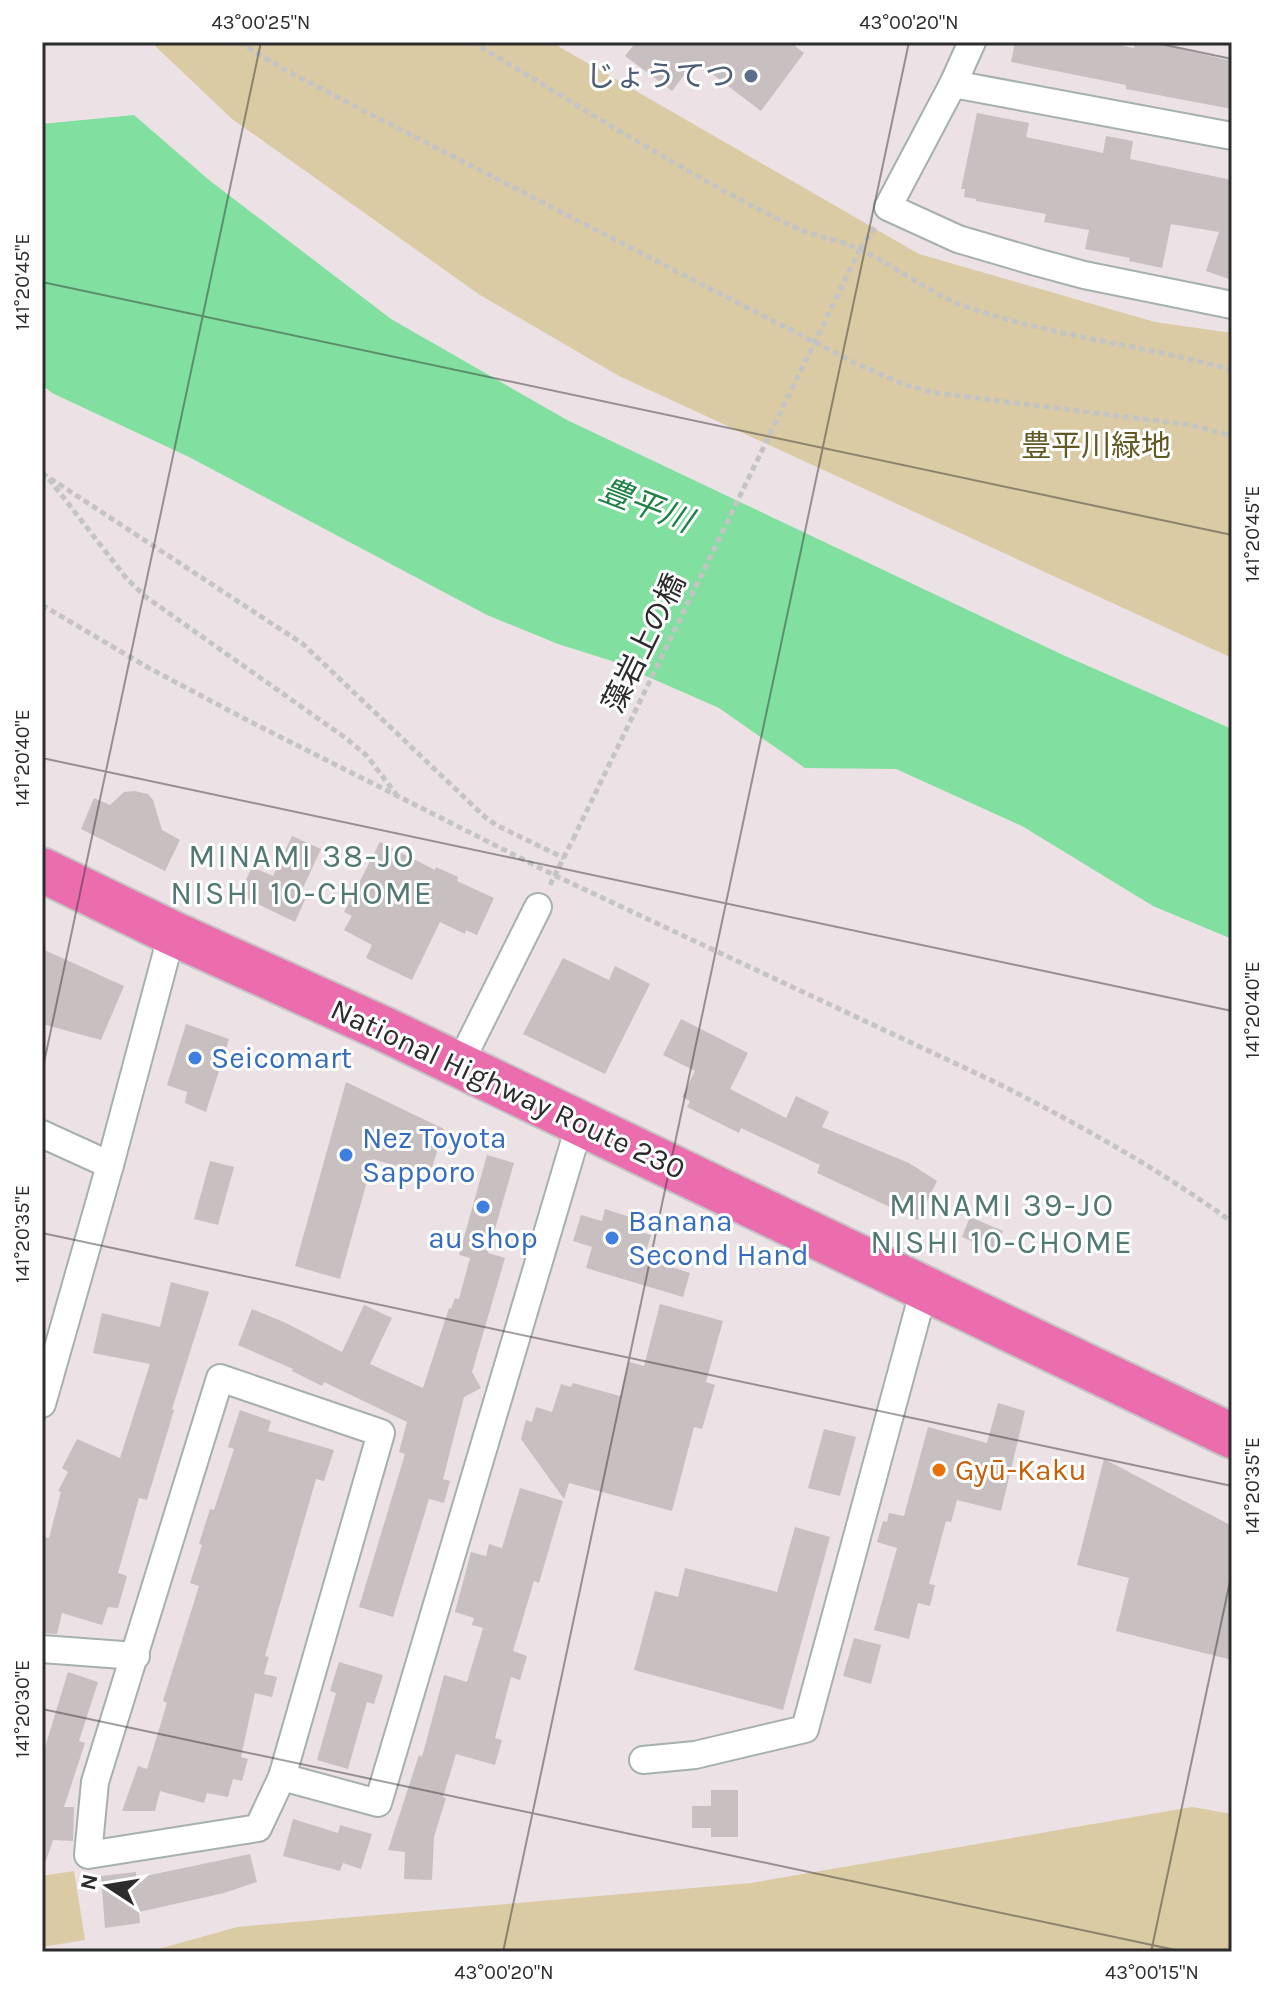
<svg xmlns="http://www.w3.org/2000/svg" width="1274" height="1994" font-family="Karla,'Noto Sans JP',sans-serif">
	<rect width="100%" height="100%" fill="#ece1e5"/>
	<g fill="#dbcba4">
		<path d="M 151,42 L 551,42 L 919,254 L 1155,322 L 1232,333 L 1232,658 L 619,376 L 480,295 L 232,119 Z"/>
		<path d="M 1192,1807 L 1232,1814 L 1232,1952 L 148,1952 L 237,1927 L 751,1883 Z"/>
		<path d="M 74,1871 L 85,1940 L 42,1947 L 42,1876 Z"/>
	</g>
	<path fill="#81e09f" d="M 134,115 L 209,180 L 391,319 L 567,420 L 1063,655 L 1232,729 L 1232,939 L 1153,906 L 1022,826 L 896,769 L 805,768 L 719,708 L 612,661 L 558,644 L 487,615 L 189,457 L 52,393 L 42,385 L 42,124 Z"/>
	<g fill="#c8bfc1">
		<path d="M 636,42 L 790,42 L 804,53 L 761,111 L 695,61 L 672,91 L 625,56 Z"/>
		<path d="M 1015,42 L 1102,42 L 1134,48 L 1135,42 L 1149,42 L 1232,61 L 1232,109 L 1126,89 L 1126,85 L 1011,62 Z"/>
		<path d="M 977,113 L 1029,123 L 1026,137 L 1103,153 L 1106,136 L 1133,141 L 1130,159 L 1232,180 L 1232,280 L 1206,271 L 1219,232 L 1171,224 L 1162,268 L 1129,261 L 1130,258 L 1085,249 L 1089,230 L 1044,222 L 1046,214 L 976,201 L 976,199 L 964,197 L 965,189 L 961,189 Z"/>
		<path d="M 134,791 L 148,794 L 153,800 L 162,830 L 180,840 L 165,871 L 81,829 L 94,798 L 110,805 L 124,792 Z"/>
		<path d="M 292,836 L 321,849 L 302,890 L 308,893 L 295,922 L 239,895 L 252,867 L 273,876 Z"/>
		<path d="M 380,842 L 435,870 L 436,867 L 458,877 L 457,881 L 494,898 L 477,935 L 466,930 L 465,934 L 440,922 L 412,980 L 366,958 L 372,945 L 344,930 L 352,916 L 344,912 Z"/>
		<path d="M 42,949 L 124,986 L 101,1040 L 42,1024 Z"/>
		<path d="M 563,958 L 609,980 L 615,966 L 650,984 L 605,1074 L 523,1034 Z"/>
		<path d="M 681,1019 L 748,1053 L 730,1089 L 786,1118 L 796,1096 L 829,1112 L 822,1127 L 909,1163 L 937,1181 L 918,1220 L 817,1173 L 820,1165 L 741,1128 L 739,1133 L 687,1107 L 690,1101 L 682,1097 L 695,1071 L 663,1055 Z"/>
		<path d="M 186,1024 L 229,1039 L 206,1112 L 185,1103 L 187,1092 L 167,1085 Z"/>
		<path d="M 346,1082 L 444,1129 L 431,1171 L 404,1168 L 373,1159 L 340,1279 L 295,1266 Z"/>
		<path d="M 487,1155 L 514,1163 L 488,1253 L 505,1258 L 472,1372 L 481,1388 L 464,1397 L 443,1479 L 450,1481 L 444,1503 L 429,1499 L 393,1617 L 359,1607 L 405,1454 L 399,1452 L 407,1422 L 324,1382 L 322,1386 L 292,1371 L 293,1369 L 238,1345 L 252,1309 L 286,1323 L 342,1352 L 364,1305 L 392,1318 L 370,1364 L 423,1388 L 449,1308 L 451,1309 L 455,1298 L 459,1299 L 470,1258 L 459,1255 Z"/>
		<path d="M 210,1161 L 234,1167 L 218,1225 L 194,1219 Z"/>
		<path d="M 605,1209 L 633,1218 L 630,1229 L 651,1235 L 644,1258 L 690,1273 L 683,1297 L 586,1268 L 592,1247 L 573,1241 L 581,1215 L 602,1221 Z"/>
		<path d="M 970,1217 L 1003,1231 L 995,1251 L 962,1237 Z"/>
		<path d="M 171,1282 L 209,1292 L 172,1409 L 174,1410 L 147,1500 L 139,1498 L 118,1573 L 127,1576 L 118,1608 L 108,1607 L 102,1625 L 62,1613 L 57,1634 L 42,1633 L 42,1537 L 49,1538 L 61,1492 L 58,1491 L 68,1472 L 62,1468 L 77,1439 L 120,1458 L 150,1364 L 93,1353 L 102,1313 L 160,1327 Z"/>
		<path d="M 660,1304 L 723,1321 L 706,1382 L 715,1385 L 702,1429 L 694,1427 L 672,1511 L 569,1483 L 564,1499 L 521,1439 L 526,1420 L 532,1422 L 536,1407 L 552,1412 L 561,1384 L 571,1387 L 573,1383 L 620,1396 L 629,1362 L 644,1366 Z"/>
		<path d="M 998,1403 L 1025,1411 L 1001,1511 L 957,1500 L 951,1522 L 946,1521 L 929,1584 L 935,1585 L 930,1606 L 918,1603 L 909,1639 L 874,1630 L 897,1548 L 877,1542 L 883,1521 L 887,1522 L 889,1513 L 904,1516 L 928,1427 L 987,1443 Z"/>
		<path d="M 240,1410 L 271,1421 L 268,1431 L 334,1450 L 324,1481 L 316,1479 L 265,1656 L 269,1657 L 264,1674 L 277,1677 L 272,1697 L 255,1693 L 241,1757 L 248,1759 L 242,1781 L 233,1779 L 228,1797 L 207,1793 L 204,1803 L 160,1791 L 155,1811 L 122,1811 L 138,1766 L 147,1769 L 167,1703 L 163,1701 L 199,1586 L 190,1583 L 202,1545 L 199,1544 L 210,1509 L 214,1510 L 234,1449 L 228,1447 Z"/>
		<path d="M 824,1429 L 856,1437 L 840,1496 L 808,1488 Z"/>
		<path d="M 1104,1459 L 1232,1526 L 1232,1660 L 1116,1631 L 1129,1578 L 1077,1565 Z"/>
		<path d="M 520,1488 L 563,1501 L 539,1583 L 534,1581 L 513,1651 L 527,1656 L 520,1680 L 511,1677 L 495,1738 L 502,1740 L 495,1765 L 456,1754 L 443,1797 L 446,1798 L 434,1837 L 432,1880 L 404,1879 L 405,1852 L 388,1850 L 419,1755 L 422,1757 L 444,1675 L 467,1682 L 483,1628 L 472,1625 L 474,1618 L 455,1612 L 471,1552 L 486,1556 L 489,1544 L 502,1548 Z"/>
		<path d="M 795,1527 L 830,1537 L 783,1710 L 634,1670 L 655,1591 L 678,1597 L 685,1568 L 777,1592 Z"/>
		<path d="M 854,1638 L 881,1645 L 871,1684 L 843,1676 Z"/>
		<path d="M 339,1662 L 383,1675 L 374,1704 L 367,1702 L 348,1769 L 317,1760 L 336,1693 L 330,1691 Z"/>
		<path d="M 68,1672 L 98,1682 L 79,1741 L 85,1743 L 64,1807 L 74,1807 L 73,1841 L 53,1840 L 46,1861 L 42,1860 L 42,1757 Z"/>
		<path d="M 711,1790 L 738,1790 L 738,1837 L 711,1837 L 711,1828 L 692,1828 L 692,1806 L 711,1806 Z"/>
		<path d="M 293,1819 L 338,1833 L 340,1825 L 372,1834 L 361,1869 L 343,1863 L 340,1871 L 283,1856 Z"/>
		<path d="M 250,1854 L 257,1882 L 224,1893 L 139,1912 L 140,1923 L 105,1928 L 101,1876 L 136,1872 L 136,1878 Z"/>
	</g>
	<g fill="none" stroke-linecap="round" stroke-linejoin="round">
		<g stroke="#a6b0ae" stroke-width="30">
			<g id="street">
				<path d="M 972,42 L 953,84 L 888,207 L 958,239 L 1036,262 L 1084,275 L 1232,305"/>
				<path d="M 953,84 L 1232,136"/>
				<path d="M 459,1065 L 538,907"/>
				<path d="M 42,1134 L 110,1165"/>
				<path d="M 220,1378 L 381,1433 L 282,1777 L 258,1828 L 88,1855 L 95,1782 Z"/>
				<path d="M 42,1404 L 110,1165 L 172,933"/>
				<path d="M 42,1649 L 136,1656"/>
				<path d="M 643,1760 L 695,1755 L 805,1729 L 924,1289"/>
				<path d="M 282,1777 L 378,1803 L 580,1123"/>
			</g>
		</g>
		<g stroke="#c4c4c4" stroke-width="48">
			<path id="highway" d="M 42,870 L 172,933 L 384,1029 L 1232,1436"/>
		</g>
		<g stroke="#c4c4c4" stroke-width="5" stroke-dasharray="6 4" stroke-linecap="butt">
			<path d="M 239,42 L 287,71 L 855,363 L 905,385 L 936,393 L 1191,425 L 1232,436"/>
			<path d="M 472,42 C 578,105 682,172 792,226 C 814,237 839,239 861,250 C 897,267 929,293 967,307 C 1053,337 1145,345 1232,370"/>
			<path d="M 860,249 L 875,227"/>
			<path d="M 42,473 L 303,644 L 485,817 L 496,825 L 564,858"/>
			<path d="M 49,479 L 127,579 L 146,597 L 347,739 L 367,756 L 396,794"/>
			<path d="M 42,605 L 147,667 L 247,720 L 554,875 L 995,1082 C 1078,1124 1156,1167 1232,1222"/>
			<path d="M 550,885 L 573,839"/>
		</g>
		<use href="#street" stroke="#fff" stroke-width="26"/>
		<use href="#highway" stroke="#eb6dae" stroke-width="44"/>
		<path stroke="#c4c4c4" stroke-width="5" stroke-dasharray="6 4" stroke-linecap="butt" d="M 573,839 L 860,249"/>
	</g>
	<path fill="none" stroke="#2c2c2c" stroke-width="2" stroke-opacity="0.45" d="M 1151,42 L 1232,59M 42,282 L 1232,535M 42,758 L 1232,1011M 42,1072 L 261,42M 42,1233 L 1232,1486M 42,1709 L 1185,1952M 503,1952 L 909,42M 1151,1952 L 1232,1572"/>
	<circle fill="#5c6f8a" stroke="#fff" stroke-width="3" cx="751" cy="76" r="8"/>
	<g fill="#3f7fe0" stroke="#fff" stroke-width="3">
		<circle cx="195" cy="1058" r="8"/>
		<circle cx="346" cy="1155" r="8"/>
		<circle cx="483" cy="1207" r="8"/>
		<circle cx="612" cy="1238" r="8"/>
	</g>
	<circle fill="#e8710a" stroke="#fff" stroke-width="3" cx="939" cy="1470" r="8"/>
	<g text-anchor="middle" stroke-width="6" stroke-linejoin="round" paint-order="stroke">
		<g font-size="30" fill="#4e5e75" stroke="#fff" text-anchor="end">
			<text x="735" y="86">じょうてつ</text>
		</g>
		<g font-size="30" fill="#615824" stroke="#fff">
			<text x="1096" y="456">豊平川緑地</text>
		</g>
		<g font-size="30" fill="#2c2c2c" stroke="#fff">
			<text transform="translate(644 643) rotate(-64)" y="10">藻岩上の橋</text>
			<text transform="translate(508 1089) rotate(25)" y="10">National Highway Route 230</text>
		</g>
		<g font-size="30" fill="#366cbe" stroke="#fff" text-anchor="start">
			<text x="211" y="1068">Seicomart</text>
			<text x="362" y="1148">Nez Toyota<tspan x="362" dy="34">Sapporo</tspan></text>
			<text x="628" y="1231">Banana<tspan x="628" dy="34">Second Hand</tspan></text>
			<text x="483" y="1248" text-anchor="middle">au shop</text>
		</g>
		<g font-size="30" fill="#c56008" stroke="#fff" text-anchor="start">
			<text x="955" y="1480">Gyū-Kaku</text>
		</g>
		<g font-size="32" font-style="italic" fill="#1e8244" stroke="#fff">
			<text transform="translate(646 505) rotate(21)" y="11">豊平川</text>
		</g>
		<g font-size="32" letter-spacing="2" fill="#527873" stroke="#fff">
			<text x="302" y="867">MINAMI 38-JO<tspan x="302" dy="37">NISHI 10-CHOME</tspan></text>
			<text x="1002" y="1216">MINAMI 39-JO<tspan x="1002" dy="37">NISHI 10-CHOME</tspan></text>
		</g>
	</g>
	<rect width="1274" height="1994" fill="none" stroke="#ffffff" stroke-width="88"/>
	<g transform="translate(108 1886) rotate(282)" stroke="#ffffff" stroke-width="6" paint-order="stroke">
	<path d="M0-6L14 30L0 20L-14 30Z" fill="#2c2c2c"/>
	<text y="-12" font-size="22" font-weight="bold" text-anchor="middle" fill="#2c2c2c">N</text>
	</g>
	<rect x="44" y="44" width="1186" height="1906" fill="none" stroke="#2c2c2c" stroke-width="3"/>
	<g font-size="20" text-anchor="middle" fill="#2c2c2c">
		<text x="261" y="29">43°00'25"N</text>
		<text x="909" y="29">43°00'20"N</text>
		<text transform="translate(22 282) rotate(-90)" y="7">141°20'45"E</text>
		<text transform="translate(1252 534) rotate(-90)" y="7">141°20'45"E</text>
		<text transform="translate(22 758) rotate(-90)" y="7">141°20'40"E</text>
		<text transform="translate(1252 1010) rotate(-90)" y="7">141°20'40"E</text>
		<text transform="translate(22 1234) rotate(-90)" y="7">141°20'35"E</text>
		<text transform="translate(1252 1486) rotate(-90)" y="7">141°20'35"E</text>
		<text transform="translate(22 1709) rotate(-90)" y="7">141°20'30"E</text>
		<text x="504" y="1979">43°00'20"N</text>
		<text x="1152" y="1979">43°00'15"N</text>
	</g>
</svg>
